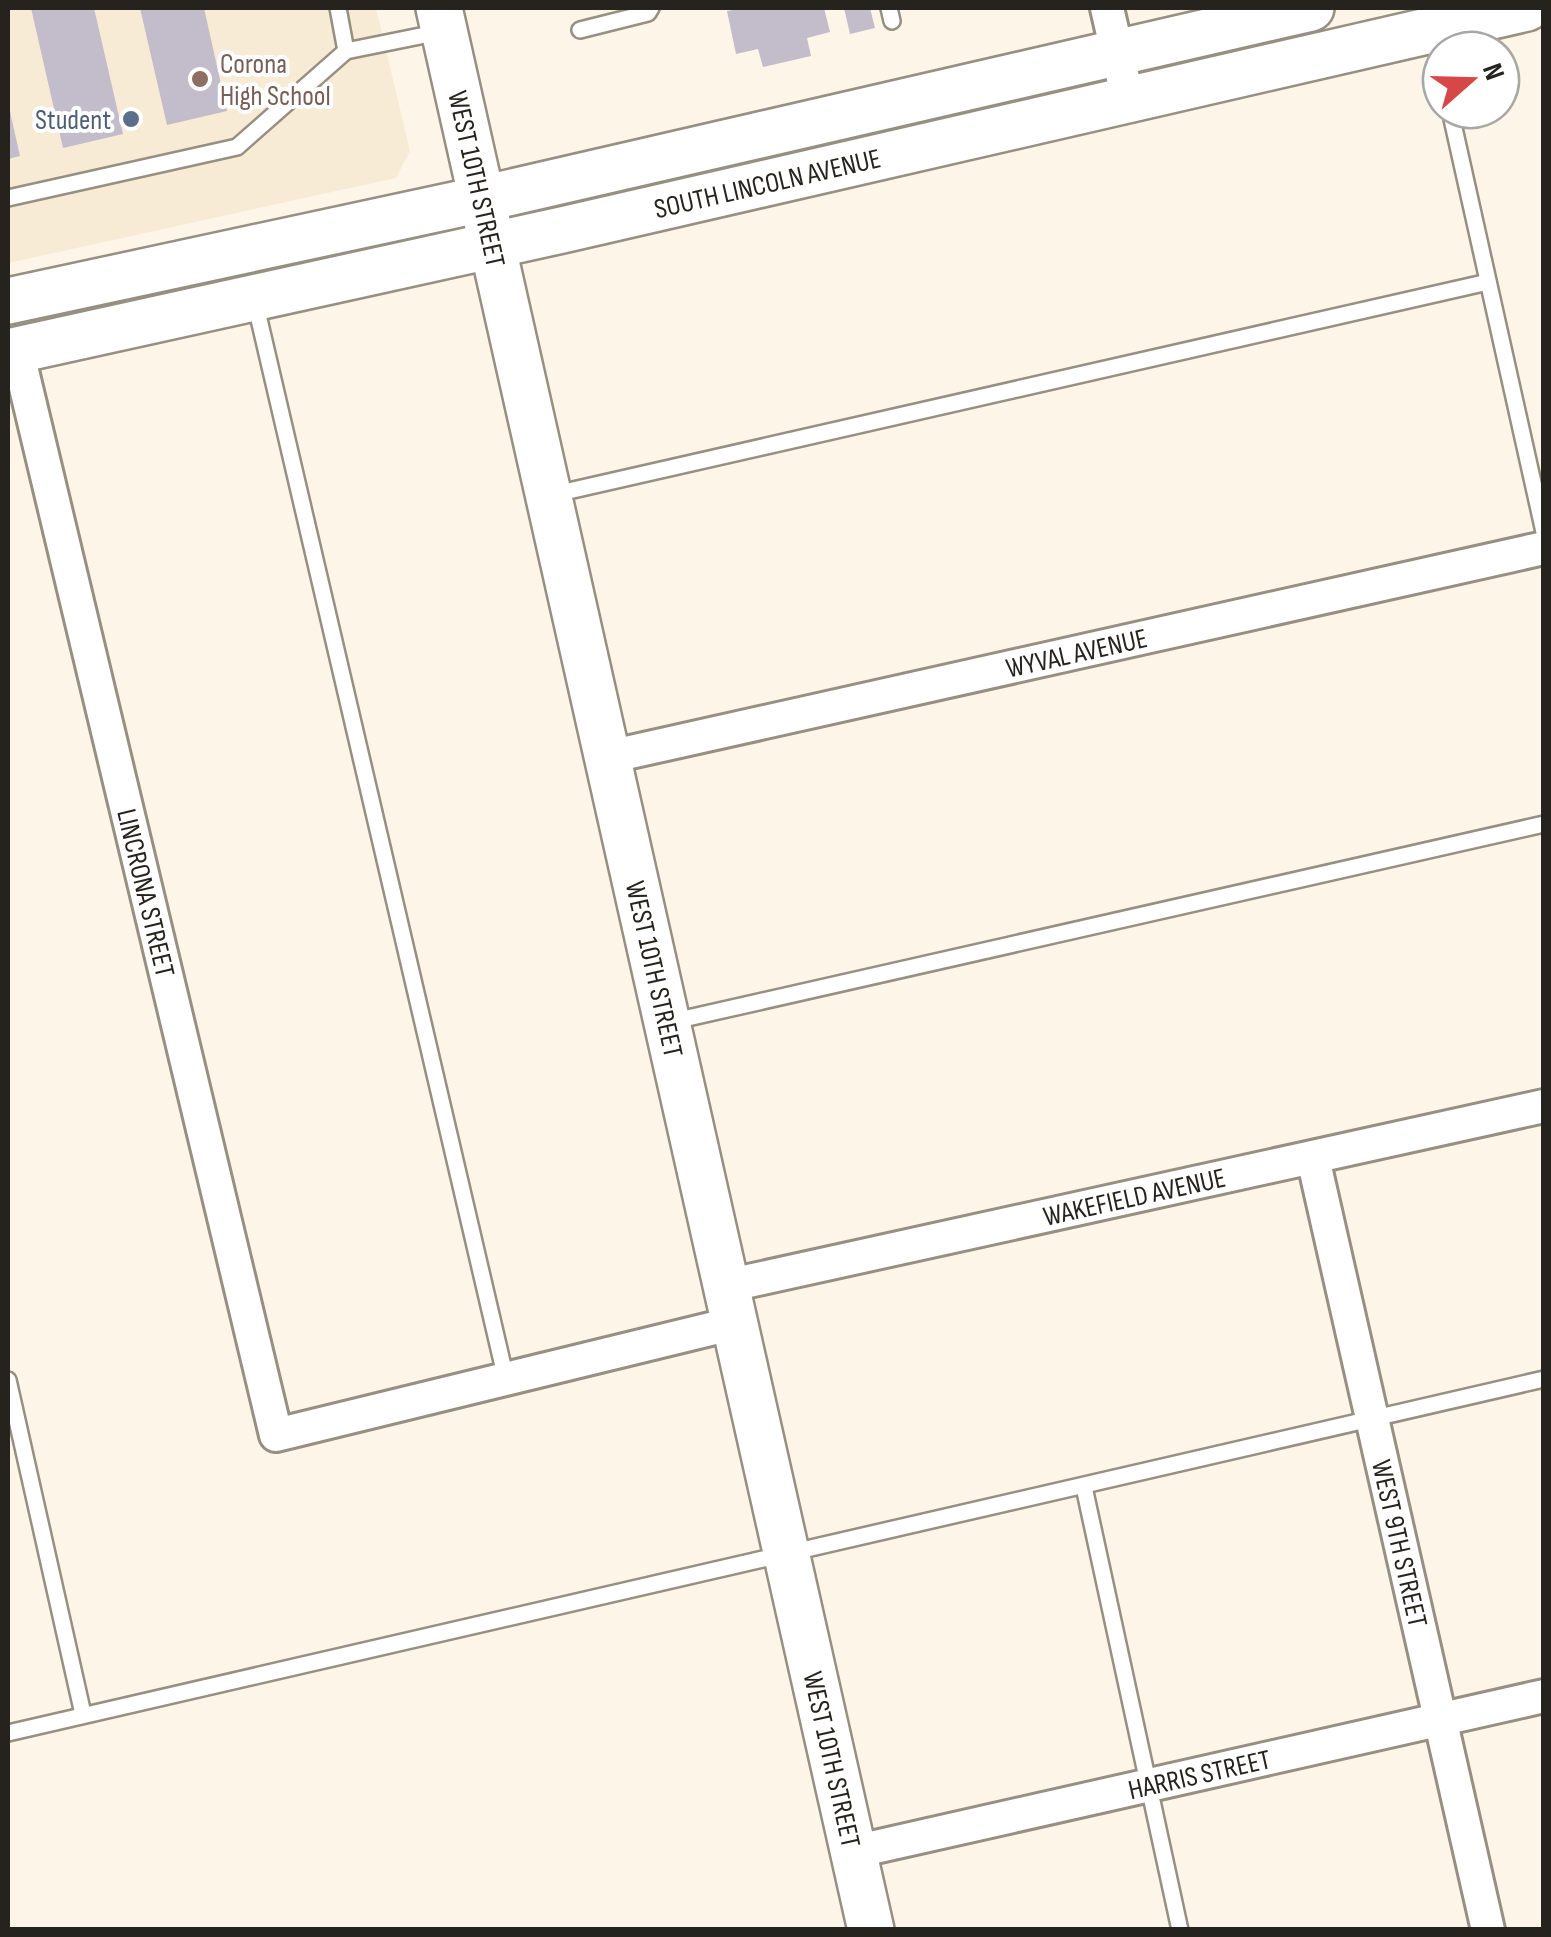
<svg xmlns="http://www.w3.org/2000/svg" width="1551" height="1937" font-family="'Sofia Sans Condensed',sans-serif">
	<rect width="100%" height="100%" fill="#fdf5e7"/>
	<path fill="#f7ebd6" d="M 8,8 L 376,8 L 410,151 L 396,178 L 8,263 Z"/>
	<g fill="#c3bcca">
		<path d="M 31,8 L 94,8 L 123,134 L 63,148 Z"/>
		<path d="M 140,8 L 204,8 L 227,111 L 167,125 Z"/>
		<path d="M 745,8 L 824,8 L 830,32 L 807,38 L 811,56 L 763,67 L 758,49 L 736,54 L 727,11 Z"/>
		<path d="M 844,8 L 870,8 L 875,28 L 850,34 Z"/>
		<path d="M 9,107 L 20,156 L 8,159 L 8,108 Z"/>
	</g>
	<g fill="none" stroke-linecap="round" stroke-linejoin="round">
		<g stroke="#968f82" stroke-width="20">
			<g id="lane">
				<path d="M 338,8 L 346,51"/>
				<path d="M 889,8 L 892,21"/>
				<path d="M 1427,8 L 1441,70"/>
				<path d="M 580,30 L 648,13 L 651,8"/>
				<path d="M 1450,110 L 1544,532"/>
				<path d="M 8,198 L 237,147 L 346,51 L 440,32"/>
				<path d="M 255,302 L 506,1379"/>
				<path d="M 551,495 L 1488,282"/>
				<path d="M 670,1022 L 1544,824"/>
				<path d="M 8,1380 L 83,1714"/>
				<path d="M 1084,1487 L 1180,1930"/>
				<path d="M 8,1733 L 1544,1379"/>
			</g>
		</g>
		<g stroke="#968f82" stroke-width="38">
			<g id="street">
				<path d="M 1107,8 L 1128,100"/>
				<path id="s1" d="M 17,350 L 276,1435 L 735,1323"/>
				<path id="s2" d="M 608,757 L 1544,548"/>
				<path id="s3" d="M 1313,1158 L 1488,1930"/>
				<path id="s4" d="M 726,1286 L 1544,1106"/>
				<path id="s5" d="M 853,1852 L 1544,1696"/>
			</g>
		</g>
		<g stroke="#968f82" stroke-width="50">
			<g id="secondary">
				<path id="s6" d="M 439,8 L 871,1930"/>
				<path d="M 8,301 L 482,199 L 1311,8"/>
				<path id="s7" d="M 8,352 L 562,230 L 1527,8"/>
			</g>
		</g>
		<use href="#lane" stroke="#fff" stroke-width="15"/>
		<use href="#street" stroke="#fff" stroke-width="32"/>
		<use href="#secondary" stroke="#fff" stroke-width="45"/>
	</g>
	<circle fill="#8d6e63" stroke="#fff" stroke-width="4" cx="200" cy="79" r="10"/>
	<circle fill="#5c6f8a" stroke="#fff" stroke-width="4" cx="131" cy="119" r="10"/>
	<g text-anchor="middle" stroke-width="8" stroke-linejoin="round" paint-order="stroke">
		<g font-size="28" fill="#785e54" stroke="#fff" text-anchor="start">
			<text x="220" y="73">Corona<tspan x="220" dy="32">High School</tspan></text>
		</g>
		<g font-size="28" fill="#4e5e75" stroke="#fff" text-anchor="end">
			<text x="111" y="129">Student</text>
		</g>
		<g font-size="28" fill="#26231e" stroke="#fff">
			<text dy="10" stroke="none"><textPath href="#s6" startOffset="175">WEST 10TH STREET</textPath></text>
			<text dy="10" stroke="none"><textPath href="#s7" startOffset="778">SOUTH LINCOLN AVENUE</textPath></text>
			<text dy="10" stroke="none"><textPath href="#s2" startOffset="480">WYVAL AVENUE</textPath></text>
			<text dy="10" stroke="none"><textPath href="#s1" startOffset="558">LINCRONA STREET</textPath></text>
			<text dy="10" stroke="none"><textPath href="#s6" startOffset="985">WEST 10TH STREET</textPath></text>
			<text dy="10" stroke="none"><textPath href="#s4" startOffset="418">WAKEFIELD AVENUE</textPath></text>
			<text dy="10" stroke="none"><textPath href="#s3" startOffset="395">WEST 9TH STREET</textPath></text>
			<text dy="10" stroke="none"><textPath href="#s6" startOffset="1795">WEST 10TH STREET</textPath></text>
			<text dy="10" stroke="none"><textPath href="#s5" startOffset="355">HARRIS STREET</textPath></text>
		</g>
	</g>
	<rect width="1551" height="1937" fill="none" stroke="#26231e" stroke-width="20"/>
	<g transform="translate(1471 80) rotate(70)"><circle r="48" fill="#ffffff" stroke="#a8a7a5" stroke-width="2.5"/>
	<path d="M0-8L18 38L0 25L-18 38Z" fill="#d64747"/>
	<text y="-15" font-size="28" font-weight="bold" text-anchor="middle" fill="#26231e">N</text>
	</g>
</svg>
